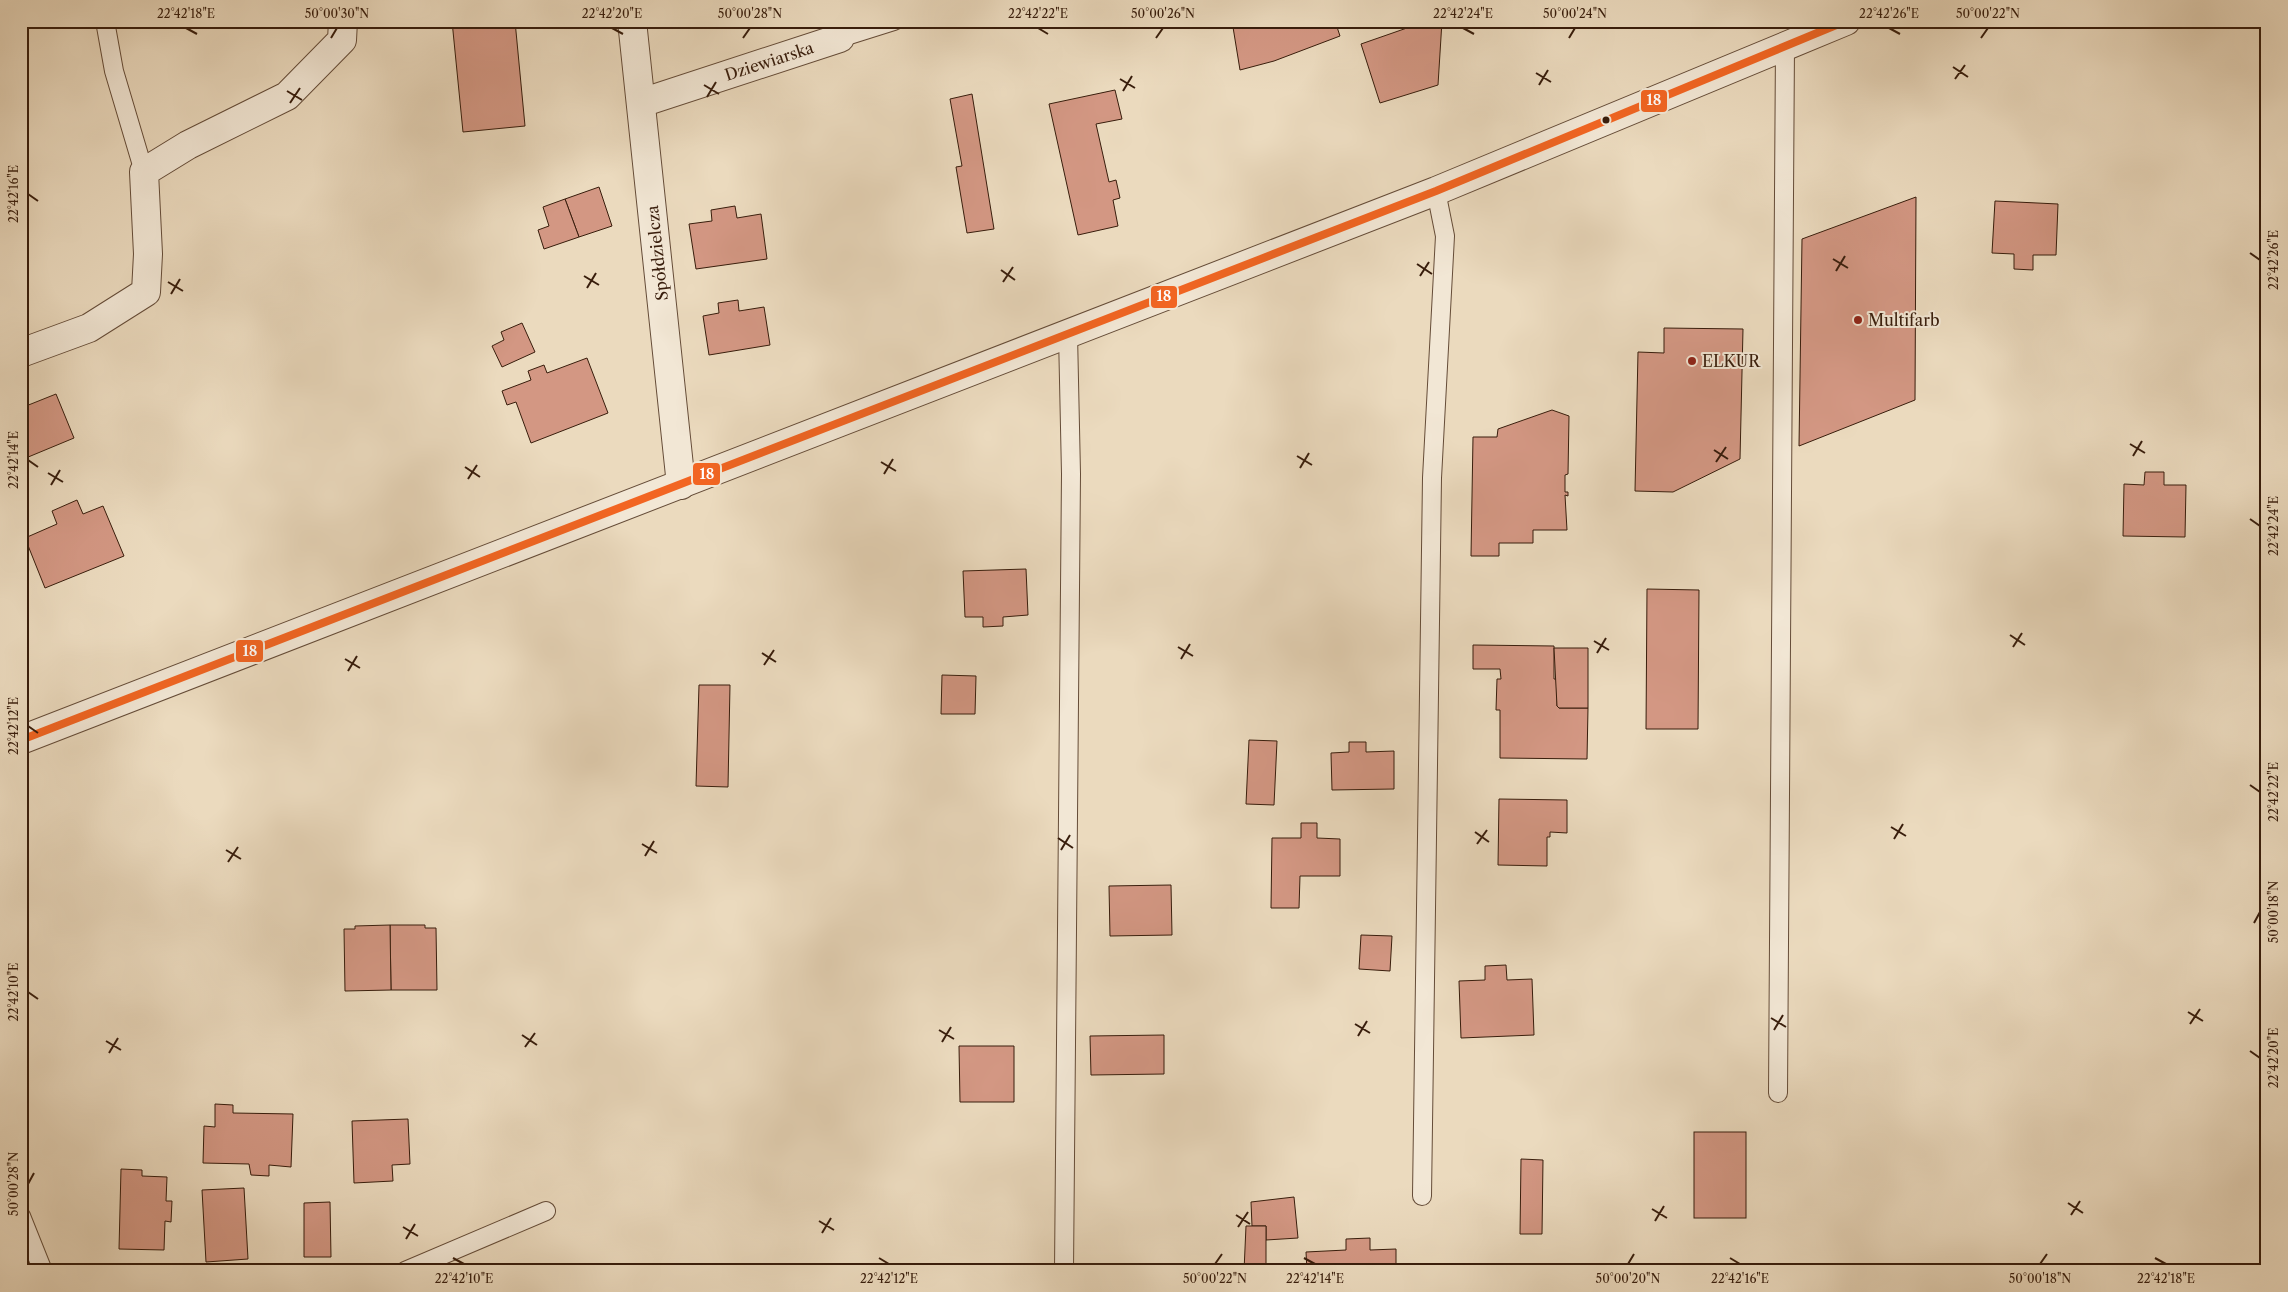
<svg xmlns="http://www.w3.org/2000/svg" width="2288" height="1292" font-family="'Libre Caslon Text',serif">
	<rect width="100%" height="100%" fill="#ebdabe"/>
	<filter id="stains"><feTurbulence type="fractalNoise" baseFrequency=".004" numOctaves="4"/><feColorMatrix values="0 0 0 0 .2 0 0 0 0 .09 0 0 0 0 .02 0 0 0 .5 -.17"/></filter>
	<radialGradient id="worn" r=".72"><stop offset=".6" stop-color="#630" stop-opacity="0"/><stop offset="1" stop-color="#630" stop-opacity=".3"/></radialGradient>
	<g fill="#d39783" stroke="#381d0c">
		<path d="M 160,21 L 226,21 L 160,26 Z"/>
		<path d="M 452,21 L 515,21 L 525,126 L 463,132 Z"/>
		<path d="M 1232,21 L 1335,21 L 1340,36 L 1274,61 L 1240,70 Z"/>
		<path d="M 1427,21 L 1442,21 L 1438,85 L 1380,103 L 1361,44 Z"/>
		<path d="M 1115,90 L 1122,119 L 1096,124 L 1109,182 L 1116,180 L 1120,198 L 1113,200 L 1118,226 L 1078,235 L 1049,104 Z"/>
		<path d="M 972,94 L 994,229 L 967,233 L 956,167 L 962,166 L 950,99 Z"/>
		<path d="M 599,187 L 612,226 L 579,237 L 565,199 Z"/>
		<path d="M 1916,197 L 1915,400 L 1799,446 L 1802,239 Z"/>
		<path d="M 565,199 L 579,237 L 544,249 L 538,230 L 549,226 L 543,207 Z"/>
		<path d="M 1995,201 L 2058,204 L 2056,255 L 2033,255 L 2033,270 L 2014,269 L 2014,254 L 1992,253 Z"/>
		<path d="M 735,206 L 737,218 L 761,214 L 767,259 L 696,269 L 689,224 L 712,221 L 711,210 Z"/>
		<path d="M 738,300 L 739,311 L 764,307 L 770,345 L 709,355 L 703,316 L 719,313 L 718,303 Z"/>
		<path d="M 522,323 L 535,352 L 502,367 L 492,346 L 504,340 L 501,332 Z"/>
		<path d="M 1664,328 L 1743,329 L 1740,459 L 1673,492 L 1635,491 L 1638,352 L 1664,353 Z"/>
		<path d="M 587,358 L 608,413 L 531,443 L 516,402 L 507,405 L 502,391 L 531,380 L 528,371 L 544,365 L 547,373 Z"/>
		<path d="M 56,394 L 74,438 L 21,460 L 21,408 Z"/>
		<path d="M 1552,410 L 1569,416 L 1568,474 L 1565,475 L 1565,492 L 1568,492 L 1568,496 L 1565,495 L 1567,530 L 1533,530 L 1533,543 L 1499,543 L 1499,556 L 1471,556 L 1473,437 L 1497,437 L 1498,429 Z"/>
		<path d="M 2145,472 L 2164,472 L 2164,485 L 2186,485 L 2185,537 L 2123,536 L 2124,484 L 2144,485 Z"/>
		<path d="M 77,500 L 83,514 L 103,506 L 124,556 L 45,588 L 25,538 L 57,524 L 52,511 Z"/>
		<path d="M 1026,569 L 1028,615 L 1003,617 L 1003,626 L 983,627 L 983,617 L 965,617 L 963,571 Z"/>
		<path d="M 1647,589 L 1699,590 L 1698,729 L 1646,729 Z"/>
		<path d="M 1473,645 L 1554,646 L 1554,679 L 1557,679 L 1557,706 L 1559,708 L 1588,708 L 1587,759 L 1500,758 L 1500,710 L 1496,710 L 1497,679 L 1501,679 L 1500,669 L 1473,669 Z"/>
		<path d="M 1554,648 L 1588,648 L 1588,708 L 1559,708 L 1557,706 Z"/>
		<path d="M 942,675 L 976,676 L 975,714 L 941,714 Z"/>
		<path d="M 699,685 L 730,685 L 728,787 L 696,786 Z"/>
		<path d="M 1249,740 L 1277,741 L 1274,805 L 1246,804 Z"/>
		<path d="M 1349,742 L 1366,742 L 1366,752 L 1394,751 L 1394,789 L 1332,790 L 1331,753 L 1349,752 Z"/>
		<path d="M 1499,799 L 1567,800 L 1567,833 L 1550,832 L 1550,837 L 1547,837 L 1547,866 L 1498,865 Z"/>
		<path d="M 1301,823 L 1317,823 L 1317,838 L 1340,839 L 1340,876 L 1300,876 L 1299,908 L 1271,908 L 1272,838 L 1301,838 Z"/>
		<path d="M 1171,885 L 1172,935 L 1110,936 L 1109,886 Z"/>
		<path d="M 390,925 L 425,925 L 425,928 L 436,928 L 437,990 L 391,990 Z"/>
		<path d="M 390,925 L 391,990 L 345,991 L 344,929 L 355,929 L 355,926 Z"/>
		<path d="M 1361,935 L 1392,936 L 1390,971 L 1359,969 Z"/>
		<path d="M 1506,965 L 1507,980 L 1532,979 L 1534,1035 L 1461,1038 L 1459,981 L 1485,980 L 1485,966 Z"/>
		<path d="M 1164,1035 L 1164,1074 L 1091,1075 L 1090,1036 Z"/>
		<path d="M 959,1046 L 1014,1046 L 1014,1102 L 960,1102 Z"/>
		<path d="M 215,1104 L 233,1105 L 233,1113 L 293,1114 L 291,1167 L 269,1165 L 269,1176 L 251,1175 L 249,1164 L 203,1163 L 204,1126 L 215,1127 Z"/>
		<path d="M 408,1119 L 410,1164 L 392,1165 L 393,1181 L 354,1183 L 352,1121 Z"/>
		<rect x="1694" y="1132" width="52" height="86"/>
		<path d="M 1521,1159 L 1543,1160 L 1542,1234 L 1520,1234 Z"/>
		<path d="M 121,1169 L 142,1170 L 142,1176 L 167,1177 L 166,1201 L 172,1201 L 171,1222 L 165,1221 L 164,1250 L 119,1249 Z"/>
		<path d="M 244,1188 L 248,1259 L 206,1262 L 202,1190 Z"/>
		<path d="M 1294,1197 L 1298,1238 L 1266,1240 L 1266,1226 L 1252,1226 L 1251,1202 Z"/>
		<path d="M 330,1202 L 331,1257 L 304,1257 L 304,1203 Z"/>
		<path d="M 1246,1226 L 1266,1226 L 1266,1271 L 1244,1271 Z"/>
		<path d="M 1370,1238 L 1370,1250 L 1396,1249 L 1396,1271 L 1307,1271 L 1306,1252 L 1346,1250 L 1346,1239 Z"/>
	</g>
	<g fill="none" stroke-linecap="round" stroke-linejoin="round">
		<g stroke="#654c38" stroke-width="20">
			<g id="service">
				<path d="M 105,21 L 114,71 L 144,172"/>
				<path d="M 840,38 L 894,21"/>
				<path d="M 1778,1093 L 1785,45"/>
				<path d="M 1422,1196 L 1432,478 L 1445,236 L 1436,191"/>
				<path d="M 21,1216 L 43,1271"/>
				<path d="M 405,1271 L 546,1211"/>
				<path d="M 1064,1271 L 1071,474 L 1068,334"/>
			</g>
		</g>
		<g stroke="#654c38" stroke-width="30">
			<g id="minor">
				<path d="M 632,21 L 681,485"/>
				<path d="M 641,103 L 840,38 L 839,21"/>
				<path d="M 21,353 L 89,328 L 146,292 L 148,254 L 144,172 L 188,145 L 287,96 L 342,40 L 343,21"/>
			</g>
		</g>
		<g stroke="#654c38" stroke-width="30">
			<path id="tertiary" d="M 21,740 L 1436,191 L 1846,21"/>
		</g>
		<use href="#service" stroke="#f2e7d5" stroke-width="18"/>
		<use href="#minor" stroke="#f2e7d5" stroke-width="28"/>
		<use href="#tertiary" stroke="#f2e7d5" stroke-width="28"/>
		<g stroke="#f2e7d5" stroke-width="11">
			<path id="bus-1" d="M 21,740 L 1436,191 L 1846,21"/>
		</g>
		<use href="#bus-1" stroke="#f26522" stroke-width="8"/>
	</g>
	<path fill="none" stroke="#381d0c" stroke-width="2" d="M 186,28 L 197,34M 612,28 L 623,34M 1038,28 L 1048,34M 1463,28 L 1474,34M 1889,28 L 1900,34M 331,38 L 337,28M 743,38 L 750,28M 1156,38 L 1163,28M 1569,38 L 1575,28M 1981,38 L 1988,28M 1953,67 L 1968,77M 1536,73 L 1551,82M 1120,79 L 1135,88M 1955,79 L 1965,65M 704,85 L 719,94M 1539,85 L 1548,70M 287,91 L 302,100M 1123,91 L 1132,76M 707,97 L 716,82M 290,103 L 300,88M 28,194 L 38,201M 2250,253 L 2260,260M 1833,259 L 1848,268M 1417,264 L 1432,274M 1001,270 L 1015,280M 1836,271 L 1845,256M 584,276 L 599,285M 1420,276 L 1429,262M 168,282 L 183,291M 1003,282 L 1013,267M 587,288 L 596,273M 171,294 L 180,279M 2130,444 L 2145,453M 1714,450 L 1728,459M 1297,456 L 1312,465M 2133,456 L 2142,441M 28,460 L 38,467M 881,462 L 896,471M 1716,462 L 1726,447M 465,467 L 480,477M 1300,468 L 1309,453M 48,473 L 63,482M 884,474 L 893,459M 468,479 L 477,465M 51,485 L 60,470M 2250,519 L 2260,526M 2010,635 L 2025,645M 1594,641 L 1609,650M 1178,647 L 1193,656M 2013,647 L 2022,633M 762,653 L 776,662M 1597,653 L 1606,638M 345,659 L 360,668M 1181,659 L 1190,644M 764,665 L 774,650M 348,671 L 357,656M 28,726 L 38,733M 2250,785 L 2260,792M 1891,827 L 1906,836M 1475,832 L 1489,842M 1058,838 L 1073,848M 1894,839 L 1903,824M 642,844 L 657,853M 1477,844 L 1487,830M 226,850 L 241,859M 1061,850 L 1070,835M 645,856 L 654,841M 228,862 L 238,847M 2254,923 L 2260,912M 28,992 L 38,999M 2188,1012 L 2203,1021M 1771,1018 L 1786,1027M 1355,1024 L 1370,1033M 2190,1024 L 2200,1009M 939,1030 L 954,1039M 1774,1030 L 1783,1015M 522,1035 L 537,1045M 1358,1036 L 1367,1021M 106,1041 L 121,1050M 942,1042 L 951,1027M 525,1047 L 535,1033M 2250,1051 L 2260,1058M 109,1053 L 118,1038M 28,1184 L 34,1173M 2068,1203 L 2083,1213M 1652,1209 L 1667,1218M 1236,1215 L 1250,1224M 2071,1215 L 2080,1201M 819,1221 L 834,1230M 1655,1221 L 1664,1206M 403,1227 L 418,1236M 1238,1227 L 1248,1212M 822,1233 L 831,1218M 406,1239 L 415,1224M 453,1258 L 464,1264M 879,1258 L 889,1264M 1304,1258 L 1315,1264M 1730,1258 L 1740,1264M 2155,1258 L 2166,1264M 1215,1264 L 1222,1254M 1628,1264 L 1634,1254M 2040,1264 L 2047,1254"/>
	<circle fill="#381d0c" stroke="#f2e7d5" stroke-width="2" cx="1606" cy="120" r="4.5"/>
	<g fill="#8f2418" stroke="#f2e7d5" stroke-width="2">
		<circle cx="1858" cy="320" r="5"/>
		<circle cx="1692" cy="361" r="5"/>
	</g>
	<g text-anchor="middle" stroke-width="4" stroke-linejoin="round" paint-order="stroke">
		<g font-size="16" fill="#381d0c" stroke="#f2e7d5">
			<text transform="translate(769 61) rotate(-18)" y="6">Dziewiarska</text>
			<text transform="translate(657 253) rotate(-96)" y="6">Spółdzielcza</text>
		</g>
		<g font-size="16" fill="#381d0c" stroke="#f2e7d5" text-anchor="start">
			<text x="1868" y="326">Multifarb</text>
			<text x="1702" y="367">ELKUR</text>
		</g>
	</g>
	<g stroke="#f2e7d5" stroke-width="2">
		<rect x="1640" y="89" width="28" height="24" rx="5" fill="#f26522"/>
		<rect x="1150" y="285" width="28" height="24" rx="5" fill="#f26522"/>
		<rect x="692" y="462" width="29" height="24" rx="5" fill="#f26522"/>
		<rect x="235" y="639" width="29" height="24" rx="5" fill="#f26522"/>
	</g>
	<g font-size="14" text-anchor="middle" font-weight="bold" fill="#fff">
		<text x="1654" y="105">18</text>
		<text x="1164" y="301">18</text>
		<text x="707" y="479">18</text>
		<text x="250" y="656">18</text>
	</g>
	<rect width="2288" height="1292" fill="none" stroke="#ebdabe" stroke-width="55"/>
	<rect x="28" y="28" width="2232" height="1236" fill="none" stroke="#381d0c" stroke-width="2"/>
	<g font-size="12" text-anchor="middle" fill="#381d0c">
		<text x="186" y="18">22°42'18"E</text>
		<text x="337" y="18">50°00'30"N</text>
		<text x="612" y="18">22°42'20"E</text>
		<text x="750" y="18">50°00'28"N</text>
		<text x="1038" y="18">22°42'22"E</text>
		<text x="1163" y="18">50°00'26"N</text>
		<text x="1463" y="18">22°42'24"E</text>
		<text x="1575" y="18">50°00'24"N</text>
		<text x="1889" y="18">22°42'26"E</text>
		<text x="1988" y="18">50°00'22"N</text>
		<text transform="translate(14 194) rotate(-90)" y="4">22°42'16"E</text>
		<text transform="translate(2274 260) rotate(-90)" y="4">22°42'26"E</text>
		<text transform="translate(14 460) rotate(-90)" y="4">22°42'14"E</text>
		<text transform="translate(2274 526) rotate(-90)" y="4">22°42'24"E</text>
		<text transform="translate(14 726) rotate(-90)" y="4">22°42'12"E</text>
		<text transform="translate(2274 792) rotate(-90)" y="4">22°42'22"E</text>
		<text transform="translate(2274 912) rotate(-90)" y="4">50°00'18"N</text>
		<text transform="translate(14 992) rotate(-90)" y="4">22°42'10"E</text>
		<text transform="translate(2274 1058) rotate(-90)" y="4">22°42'20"E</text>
		<text transform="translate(14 1184) rotate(-90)" y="4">50°00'28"N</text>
		<text x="464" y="1283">22°42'10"E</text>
		<text x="889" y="1283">22°42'12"E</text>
		<text x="1215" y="1283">50°00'22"N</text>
		<text x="1315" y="1283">22°42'14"E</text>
		<text x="1628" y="1283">50°00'20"N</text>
		<text x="1740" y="1283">22°42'16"E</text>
		<text x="2040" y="1283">50°00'18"N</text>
		<text x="2166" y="1283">22°42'18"E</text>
	</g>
	<rect width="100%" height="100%" filter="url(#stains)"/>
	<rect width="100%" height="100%" fill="url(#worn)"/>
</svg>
